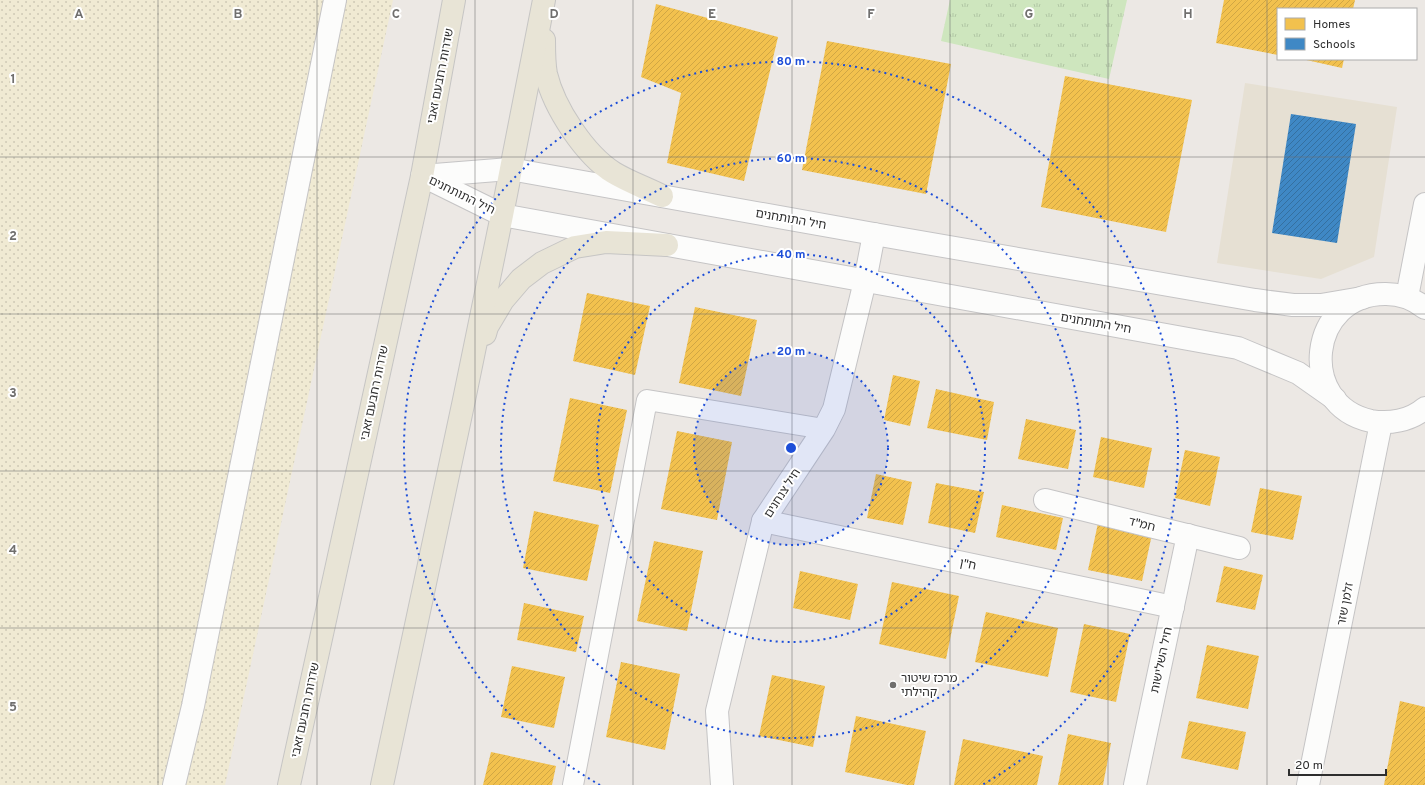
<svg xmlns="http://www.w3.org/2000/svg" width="1425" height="785" font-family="Overpass,'Noto Sans Hebrew',sans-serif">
	<defs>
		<pattern id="sand-dots" width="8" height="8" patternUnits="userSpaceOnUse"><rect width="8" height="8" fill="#f0ead3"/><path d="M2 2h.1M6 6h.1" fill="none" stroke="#cec9b5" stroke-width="1.8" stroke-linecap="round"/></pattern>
		<pattern id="park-tufts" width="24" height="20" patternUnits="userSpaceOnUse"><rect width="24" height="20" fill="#cee6be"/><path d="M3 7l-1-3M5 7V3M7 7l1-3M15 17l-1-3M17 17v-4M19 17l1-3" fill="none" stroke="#b1c6a4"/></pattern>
		<pattern id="homes-hatch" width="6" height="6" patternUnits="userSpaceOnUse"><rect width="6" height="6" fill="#f2c14e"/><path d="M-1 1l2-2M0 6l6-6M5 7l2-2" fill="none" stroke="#d0a644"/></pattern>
		<pattern id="schools-hatch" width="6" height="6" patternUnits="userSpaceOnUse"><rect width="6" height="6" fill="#3f88c5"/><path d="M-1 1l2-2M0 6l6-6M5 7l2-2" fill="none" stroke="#3570a0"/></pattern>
	</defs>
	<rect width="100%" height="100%" fill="#ece8e4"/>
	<path fill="#e6e0d3" d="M 1245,83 L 1397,107 L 1374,257 L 1321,279 L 1217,263 Z"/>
	<path fill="url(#sand-dots)" d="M 0,0 L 393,0 L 225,785 L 0,785 Z"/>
	<path fill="url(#park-tufts)" d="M 950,0 L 1127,0 L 1109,79 L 941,41 Z"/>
	<g fill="url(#homes-hatch)">
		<path d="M 1224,0 L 1355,0 L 1353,9 L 1278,9 L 1278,55 L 1216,43 Z"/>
		<path d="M 656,4 L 778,37 L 744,181 L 667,163 L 681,93 L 641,77 Z"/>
		<path d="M 827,41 L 951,64 L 926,194 L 802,170 Z"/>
		<path d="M 1302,59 L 1344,59 L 1342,68 Z"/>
		<path d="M 1065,76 L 1192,100 L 1166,232 L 1041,207 Z"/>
		<path d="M 587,293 L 650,306 L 635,375 L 573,361 Z"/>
		<path d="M 695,307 L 757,320 L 741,396 L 679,383 Z"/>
		<path d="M 893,375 L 920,381 L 910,426 L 884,420 Z"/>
		<path d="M 936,389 L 994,402 L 987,440 L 927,428 Z"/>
		<path d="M 570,398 L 627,410 L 610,493 L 553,481 Z"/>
		<path d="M 1026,419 L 1076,430 L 1068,469 L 1018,459 Z"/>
		<path d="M 677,431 L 732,442 L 717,520 L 661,509 Z"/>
		<path d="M 1101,437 L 1152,448 L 1144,488 L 1093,477 Z"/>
		<path d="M 1185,450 L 1220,457 L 1210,506 L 1175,498 Z"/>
		<path d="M 876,474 L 912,482 L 903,525 L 867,518 Z"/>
		<path d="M 936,483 L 984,492 L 975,533 L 928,523 Z"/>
		<path d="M 1260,488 L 1302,496 L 1293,540 L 1251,532 Z"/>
		<path d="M 1002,505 L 1063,518 L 1056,550 L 996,537 Z"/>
		<path d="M 534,511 L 599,525 L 587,581 L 523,568 Z"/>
		<path d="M 1098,523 L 1152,534 L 1142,581 L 1088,570 Z"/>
		<path d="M 654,541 L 703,551 L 687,631 L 637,621 Z"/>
		<path d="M 1224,566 L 1263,575 L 1255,610 L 1216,602 Z"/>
		<path d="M 800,571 L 858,584 L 850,620 L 793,608 Z"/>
		<path d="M 892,582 L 959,596 L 946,659 L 879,644 Z"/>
		<path d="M 524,603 L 584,616 L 576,652 L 517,640 Z"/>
		<path d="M 986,612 L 1058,628 L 1048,677 L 975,662 Z"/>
		<path d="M 1084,624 L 1130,634 L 1116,702 L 1070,692 Z"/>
		<path d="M 1207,645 L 1259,656 L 1248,709 L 1196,698 Z"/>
		<path d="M 621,662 L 680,674 L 665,750 L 606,737 Z"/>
		<path d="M 512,666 L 565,677 L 554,728 L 501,717 Z"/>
		<path d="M 772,675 L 825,686 L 813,747 L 759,736 Z"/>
		<path d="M 1400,701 L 1425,707 L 1425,785 L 1384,785 Z"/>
		<path d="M 856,716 L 926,731 L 914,785 L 907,785 L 845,772 Z"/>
		<path d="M 1189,721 L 1246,732 L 1238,770 L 1181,758 Z"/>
		<path d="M 1068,734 L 1111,743 L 1103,785 L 1058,785 Z"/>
		<path d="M 963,739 L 1043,756 L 1037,785 L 954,785 Z"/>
		<path d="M 491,752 L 556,766 L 552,785 L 483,785 Z"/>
	</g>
	<path fill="url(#schools-hatch)" d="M 1291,114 L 1356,124 L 1337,243 L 1272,233 Z"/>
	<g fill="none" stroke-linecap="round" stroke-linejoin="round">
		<g stroke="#c5c4c5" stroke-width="22">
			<path id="service" d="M 573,785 L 647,400 L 824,429"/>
		</g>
		<g stroke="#c5c4c5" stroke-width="24">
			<g id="minor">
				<path d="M 1407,297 L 1425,204"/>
				<path d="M 1045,500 L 1239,548"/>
				<path d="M 763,521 L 1173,607"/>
				<path d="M 174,785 L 193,706 L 335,0"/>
				<path d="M 722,785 L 717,711 L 763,521 L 824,429 L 834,409 L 865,281 L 874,234"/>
				<path d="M 1135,785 L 1188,535"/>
				<path d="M 1308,785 L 1381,423"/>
			</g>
		</g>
		<g stroke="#c5c4c5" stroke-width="24">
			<g id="tertiary">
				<path d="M 422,176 L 510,169 L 874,234 L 1255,300 L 1293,305 L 1321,305 L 1362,298"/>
				<path d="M 423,176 L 502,215 L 1238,348 L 1298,373 L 1335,399"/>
				<path d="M 1425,308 C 1414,299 1400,294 1386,294 C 1308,293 1296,405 1371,421 C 1389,424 1410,421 1425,408"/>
			</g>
		</g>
		<g stroke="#c6c5c4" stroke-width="24">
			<g id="primary">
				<path d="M 544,40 C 544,50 544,64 546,74 C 554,108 585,155 614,173 C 629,182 646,188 662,196"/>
				<path d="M 485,334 L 487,327 L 503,300 L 521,279 L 542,263 L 575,247 L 606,242 L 667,245"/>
				<path d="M 289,785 L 422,176 L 454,0"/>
				<path d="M 382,785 L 464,400 L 502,215 L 544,0"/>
			</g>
		</g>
		<use href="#service" stroke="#fcfcfb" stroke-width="20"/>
		<use href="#minor" stroke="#fcfcfb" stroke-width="22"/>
		<use href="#tertiary" stroke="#fcfcfb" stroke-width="22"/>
		<use href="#primary" stroke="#e8e4d6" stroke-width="22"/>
	</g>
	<path fill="none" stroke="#706f6e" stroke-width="1" stroke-opacity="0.55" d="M 158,0 L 158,785M 317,0 L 317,785M 475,0 L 475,785M 633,0 L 633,785M 792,0 L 792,785M 950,0 L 950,785M 1108,0 L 1108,785M 1267,0 L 1267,785M 0,157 L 1425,157M 0,314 L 1425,314M 0,471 L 1425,471M 0,628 L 1425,628"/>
	<circle cx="791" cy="448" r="97" fill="#1d4ed8" fill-opacity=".12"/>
	<g fill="none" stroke="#1d4ed8" stroke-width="2" stroke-dasharray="2 4">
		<circle cx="791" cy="448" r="97"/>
		<circle cx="791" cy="448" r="194"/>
		<circle cx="791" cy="448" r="290"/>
		<path d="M600 785A387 387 0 1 1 982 785"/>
	</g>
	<circle fill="#706f6e" stroke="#fff" stroke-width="1.5" cx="893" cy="685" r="4"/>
	<g text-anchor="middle" stroke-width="4" stroke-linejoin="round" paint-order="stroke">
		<g font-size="12" fill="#2e2e2e" stroke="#fff">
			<text transform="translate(440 76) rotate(-79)" y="4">שדרות רחבעם זאבי</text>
			<text transform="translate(462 195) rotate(26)" y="4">חיל התותחנים</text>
			<text transform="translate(791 219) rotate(10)" y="4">חיל התותחנים</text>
			<text transform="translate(1096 323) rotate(10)" y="4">חיל התותחנים</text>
			<text transform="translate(374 393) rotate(-78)" y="4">שדרות רחבעם זאבי</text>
			<text transform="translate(782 493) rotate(-57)" y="4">חיל צנחנים</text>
			<text transform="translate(1142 524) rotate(14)" y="4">חמ"ד</text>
			<text transform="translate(968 564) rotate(12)" y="4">ח"ן</text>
			<text transform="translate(1345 604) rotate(-79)" y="4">זלמן שזר</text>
			<text transform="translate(1161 660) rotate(-78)" y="4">חיל השלישות</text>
			<text transform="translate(305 710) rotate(-78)" y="4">שדרות רחבעם זאבי</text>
		</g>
		<g font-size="12" fill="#2e2e2e" stroke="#fff" text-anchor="start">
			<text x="901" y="682">מרכז שיטור<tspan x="901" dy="14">קהילתי</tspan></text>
		</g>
	</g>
	<g font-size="13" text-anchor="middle" font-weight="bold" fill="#706f6e" stroke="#fff" stroke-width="4" stroke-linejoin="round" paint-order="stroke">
		<text x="79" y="18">A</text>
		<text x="238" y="18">B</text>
		<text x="396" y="18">C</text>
		<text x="554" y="18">D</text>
		<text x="712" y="18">E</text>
		<text x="871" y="18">F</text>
		<text x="1029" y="18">G</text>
		<text x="1188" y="18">H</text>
		<text x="13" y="83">1</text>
		<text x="13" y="240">2</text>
		<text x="13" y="397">3</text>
		<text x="13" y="554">4</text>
		<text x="13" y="711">5</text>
	</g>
	<circle cx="791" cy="448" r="6" fill="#1d4ed8" stroke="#fff" stroke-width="2"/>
	<g font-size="12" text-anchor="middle" font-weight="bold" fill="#1d4ed8" stroke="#fff" stroke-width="4" stroke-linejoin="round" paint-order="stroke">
		<text x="791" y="65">80 m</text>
		<text x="791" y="162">60 m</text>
		<text x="791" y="258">40 m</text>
		<text x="791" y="355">20 m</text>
	</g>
	<rect x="1277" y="8" width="140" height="52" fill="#ffffff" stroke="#ababab"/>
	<rect x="1285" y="18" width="20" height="12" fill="#f2c14e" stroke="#ababab"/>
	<text x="1313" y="28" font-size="12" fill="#2e2e2e">Homes</text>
	<rect x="1285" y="38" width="20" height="12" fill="#3f88c5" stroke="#ababab"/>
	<text x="1313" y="48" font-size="12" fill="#2e2e2e">Schools</text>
	<path d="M1289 769v6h97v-6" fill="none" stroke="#2e2e2e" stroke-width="2"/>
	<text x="1295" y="769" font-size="12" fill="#2e2e2e" stroke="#ffffff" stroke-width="3" paint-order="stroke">20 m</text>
</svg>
